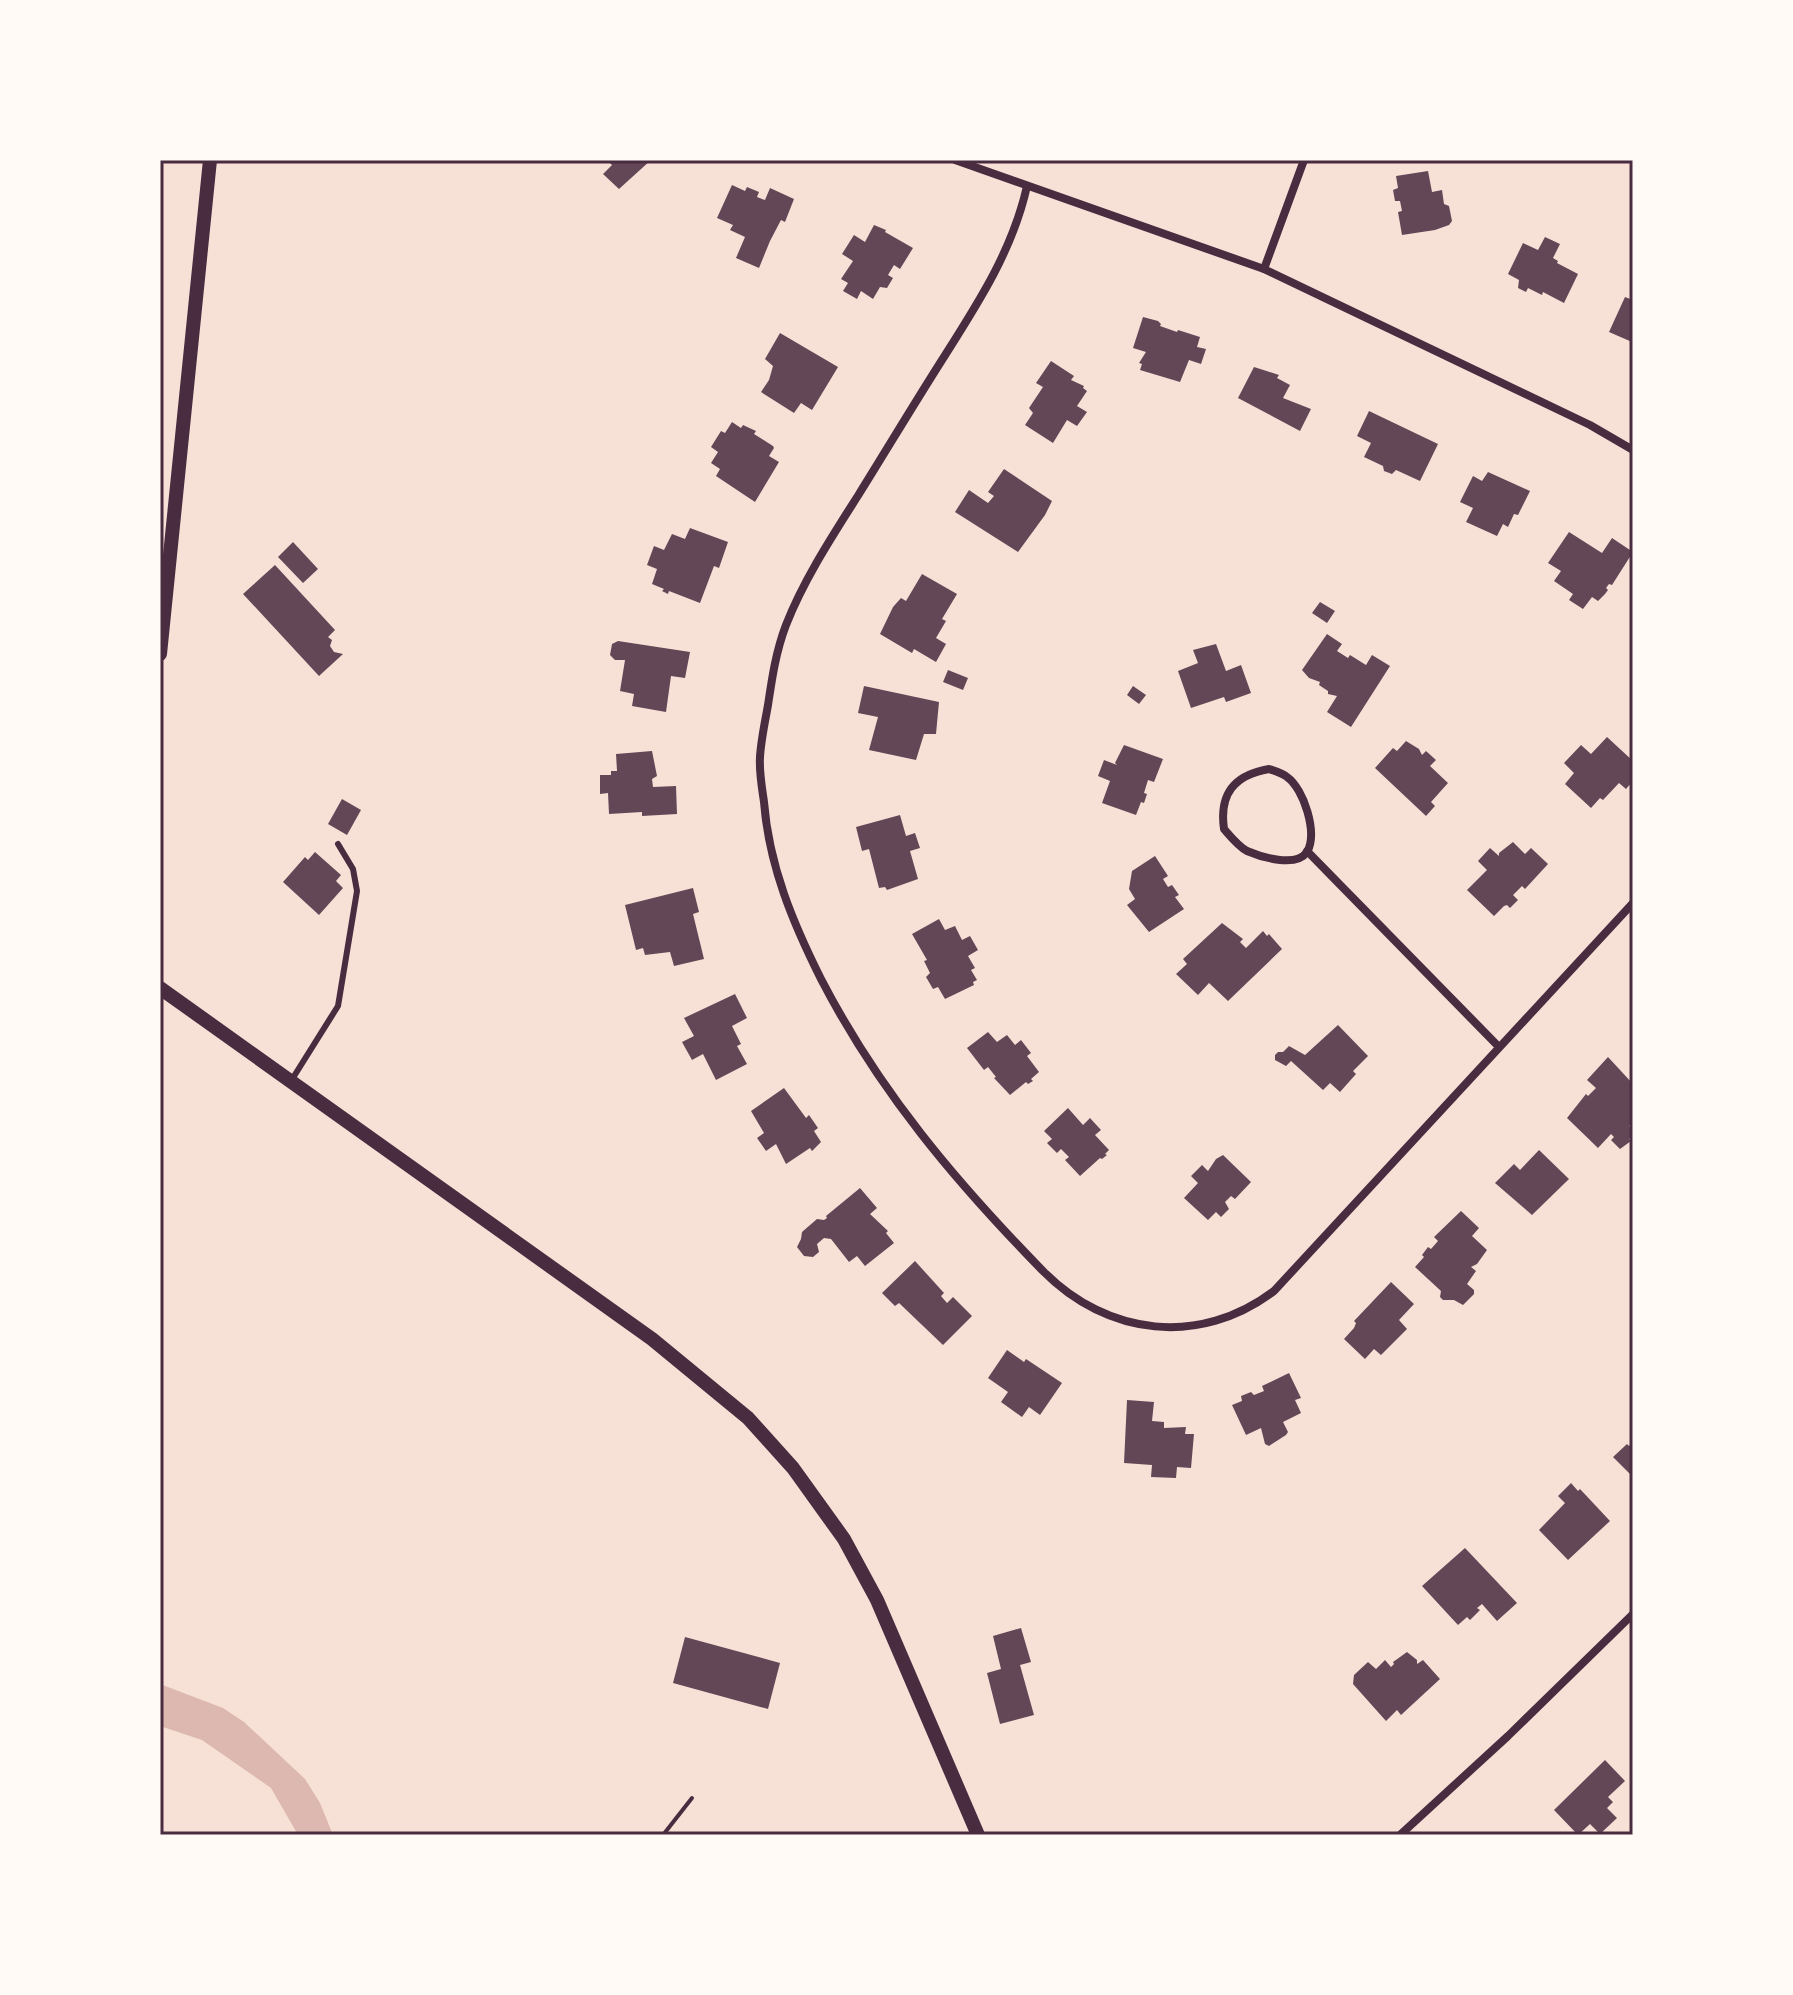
<svg xmlns="http://www.w3.org/2000/svg" width="1793" height="1995" font-family="Overpass,sans-serif">
	<rect width="100%" height="100%" fill="#f7e1d7"/>
	<path fill="#dcb8b0" d="M 160,1684 L 223,1708 L 244,1722 L 305,1779 L 320,1803 L 333,1835 L 298,1835 L 271,1788 L 202,1740 L 160,1726 Z"/>
	<g fill="#644757">
		<path d="M 607,160 L 651,160 L 619,189 L 603,174 L 612,165 Z"/>
		<path d="M 1428,171 L 1432,192 L 1442,190 L 1444,204 L 1449,206 L 1452,221 L 1449,225 L 1435,230 L 1402,235 L 1398,212 L 1402,211 L 1400,201 L 1395,201 L 1393,190 L 1398,188 L 1396,176 Z"/>
		<path d="M 732,185 L 745,191 L 747,187 L 759,192 L 757,197 L 765,200 L 770,188 L 794,199 L 785,222 L 781,220 L 770,241 L 759,268 L 736,258 L 745,237 L 730,230 L 733,225 L 717,218 Z"/>
		<path d="M 874,225 L 886,230 L 885,232 L 913,248 L 900,269 L 894,265 L 888,275 L 893,278 L 887,288 L 880,287 L 873,299 L 861,291 L 857,299 L 843,291 L 848,283 L 841,279 L 853,261 L 842,254 L 854,235 L 865,242 Z"/>
		<path d="M 1545,237 L 1560,244 L 1553,258 L 1558,261 L 1557,263 L 1578,274 L 1564,303 L 1543,292 L 1542,295 L 1528,288 L 1526,292 L 1518,288 L 1519,280 L 1508,274 L 1523,243 L 1538,250 Z"/>
		<path d="M 1625,297 L 1633,300 L 1632,342 L 1609,332 Z"/>
		<path d="M 1143,317 L 1158,321 L 1161,324 L 1160,326 L 1177,332 L 1178,330 L 1200,337 L 1197,347 L 1206,349 L 1201,364 L 1189,360 L 1180,382 L 1140,370 L 1142,364 L 1139,363 L 1146,352 L 1133,348 Z"/>
		<path d="M 780,333 L 838,367 L 812,410 L 801,403 L 794,413 L 761,392 L 769,380 L 773,366 L 765,359 Z"/>
		<path d="M 1051,361 L 1074,376 L 1071,380 L 1084,386 L 1083,388 L 1087,391 L 1077,406 L 1087,412 L 1077,426 L 1067,420 L 1053,443 L 1025,425 L 1033,413 L 1029,408 L 1043,387 L 1036,383 Z"/>
		<path d="M 1254,367 L 1279,375 L 1277,378 L 1290,385 L 1283,398 L 1311,409 L 1300,431 L 1238,398 Z"/>
		<path d="M 1369,411 L 1438,444 L 1420,481 L 1396,470 L 1392,474 L 1384,471 L 1383,466 L 1364,457 L 1371,443 L 1357,436 Z"/>
		<path d="M 732,422 L 741,428 L 743,425 L 756,431 L 754,434 L 773,446 L 774,448 L 769,456 L 779,462 L 755,502 L 716,476 L 720,469 L 711,463 L 718,452 L 711,447 L 721,431 L 725,433 Z"/>
		<path d="M 1004,469 L 1052,501 L 1045,515 L 1018,552 L 955,512 L 969,490 L 988,503 L 994,496 L 988,492 Z"/>
		<path d="M 1488,472 L 1530,491 L 1518,515 L 1514,514 L 1508,527 L 1503,524 L 1497,536 L 1466,522 L 1473,508 L 1460,502 L 1473,476 L 1482,481 Z"/>
		<path d="M 690,528 L 728,542 L 719,568 L 714,566 L 700,603 L 669,591 L 668,594 L 662,591 L 664,589 L 652,584 L 657,569 L 647,565 L 654,546 L 664,550 L 672,534 L 685,539 Z"/>
		<path d="M 1569,532 L 1602,553 L 1612,538 L 1633,552 L 1612,585 L 1609,584 L 1606,588 L 1608,590 L 1605,594 L 1598,601 L 1592,597 L 1583,609 L 1569,600 L 1573,594 L 1554,581 L 1561,571 L 1548,563 Z"/>
		<path d="M 293,542 L 318,569 L 303,583 L 278,557 Z"/>
		<path d="M 275,565 L 335,630 L 328,637 L 332,640 L 330,646 L 334,652 L 343,654 L 319,676 L 243,594 Z"/>
		<path d="M 922,574 L 957,594 L 942,619 L 946,621 L 936,638 L 946,644 L 936,662 L 914,649 L 912,653 L 880,634 L 893,607 L 901,598 L 906,601 Z"/>
		<path d="M 1320,602 L 1335,611 L 1327,623 L 1312,613 Z"/>
		<path d="M 1327,634 L 1342,644 L 1337,651 L 1348,658 L 1350,655 L 1366,665 L 1372,655 L 1390,666 L 1351,727 L 1327,712 L 1337,696 L 1328,694 L 1328,691 L 1319,685 L 1320,682 L 1309,678 L 1302,670 Z"/>
		<path d="M 618,641 L 690,652 L 685,678 L 671,676 L 666,712 L 632,706 L 634,694 L 620,691 L 625,660 L 615,660 L 610,655 L 612,644 Z"/>
		<path d="M 1216,644 L 1226,671 L 1241,665 L 1251,693 L 1226,702 L 1224,697 L 1191,708 L 1178,671 L 1198,663 L 1193,650 Z"/>
		<path d="M 948,670 L 968,678 L 963,690 L 943,682 Z"/>
		<path d="M 864,686 L 939,702 L 936,734 L 924,734 L 916,760 L 869,750 L 878,717 L 858,713 Z"/>
		<path d="M 1133,686 L 1146,695 L 1139,704 L 1127,695 Z"/>
		<path d="M 1607,737 L 1633,761 L 1633,781 L 1626,789 L 1619,783 L 1603,800 L 1600,798 L 1591,808 L 1565,784 L 1574,773 L 1564,763 L 1581,745 L 1591,754 Z"/>
		<path d="M 1406,741 L 1419,749 L 1422,755 L 1426,751 L 1436,760 L 1430,766 L 1448,783 L 1431,802 L 1435,806 L 1426,816 L 1375,768 L 1393,748 L 1397,751 Z"/>
		<path d="M 1124,745 L 1163,759 L 1154,782 L 1148,780 L 1144,793 L 1147,794 L 1144,803 L 1141,802 L 1136,815 L 1102,803 L 1110,781 L 1098,776 L 1104,760 L 1117,765 L 1115,763 Z"/>
		<path d="M 652,751 L 657,776 L 652,779 L 653,787 L 676,786 L 677,814 L 642,816 L 642,812 L 609,814 L 608,793 L 600,794 L 600,775 L 611,775 L 611,771 L 617,771 L 616,754 Z"/>
		<path d="M 342,799 L 361,810 L 347,835 L 328,824 Z"/>
		<path d="M 900,815 L 906,836 L 915,833 L 920,848 L 910,851 L 918,879 L 887,890 L 885,887 L 879,888 L 869,849 L 862,851 L 856,827 Z"/>
		<path d="M 1513,842 L 1525,854 L 1531,848 L 1548,864 L 1525,889 L 1522,886 L 1513,895 L 1518,900 L 1510,908 L 1507,905 L 1504,906 L 1494,916 L 1467,890 L 1487,870 L 1478,861 L 1490,848 L 1499,856 L 1499,853 Z"/>
		<path d="M 315,852 L 341,875 L 336,881 L 343,888 L 319,915 L 283,882 L 305,857 L 308,860 Z"/>
		<path d="M 1155,856 L 1168,876 L 1163,879 L 1168,887 L 1172,885 L 1179,895 L 1175,897 L 1184,909 L 1149,932 L 1127,905 L 1135,899 L 1129,889 L 1132,871 Z"/>
		<path d="M 693,888 L 699,912 L 693,914 L 704,959 L 674,966 L 670,952 L 645,955 L 643,948 L 636,950 L 625,905 Z"/>
		<path d="M 939,919 L 945,930 L 955,926 L 962,940 L 970,936 L 978,950 L 968,956 L 975,968 L 971,970 L 977,980 L 973,982 L 974,985 L 945,999 L 938,987 L 933,989 L 926,977 L 930,973 L 924,961 L 927,960 L 912,934 Z"/>
		<path d="M 1222,923 L 1243,939 L 1240,942 L 1246,948 L 1263,931 L 1267,936 L 1269,934 L 1282,949 L 1228,1001 L 1209,983 L 1198,995 L 1176,974 L 1187,964 L 1183,959 Z"/>
		<path d="M 735,994 L 747,1018 L 732,1026 L 741,1044 L 737,1046 L 747,1064 L 716,1080 L 703,1054 L 692,1060 L 682,1042 L 694,1036 L 684,1018 Z"/>
		<path d="M 1338,1025 L 1368,1056 L 1353,1071 L 1356,1074 L 1340,1092 L 1330,1083 L 1323,1090 L 1291,1061 L 1286,1066 L 1275,1060 L 1275,1055 L 1278,1052 L 1283,1052 L 1289,1046 L 1305,1055 Z"/>
		<path d="M 988,1032 L 997,1042 L 1007,1035 L 1015,1045 L 1021,1040 L 1031,1053 L 1027,1056 L 1039,1072 L 1031,1079 L 1033,1081 L 1028,1084 L 1026,1082 L 1010,1095 L 994,1078 L 996,1077 L 988,1067 L 984,1070 L 967,1048 Z"/>
		<path d="M 1608,1057 L 1633,1084 L 1633,1122 L 1629,1126 L 1633,1129 L 1633,1135 L 1629,1139 L 1631,1141 L 1620,1149 L 1611,1140 L 1614,1137 L 1611,1134 L 1598,1148 L 1567,1118 L 1586,1094 L 1588,1096 L 1596,1088 L 1587,1080 Z"/>
		<path d="M 784,1088 L 806,1118 L 809,1115 L 818,1128 L 814,1131 L 821,1142 L 812,1151 L 810,1148 L 786,1164 L 776,1144 L 766,1151 L 757,1138 L 764,1133 L 751,1111 Z"/>
		<path d="M 1068,1108 L 1083,1125 L 1090,1118 L 1101,1130 L 1095,1135 L 1109,1150 L 1105,1154 L 1107,1155 L 1102,1159 L 1100,1158 L 1080,1176 L 1065,1160 L 1069,1157 L 1061,1149 L 1057,1153 L 1047,1143 L 1052,1139 L 1044,1131 Z"/>
		<path d="M 1539,1150 L 1569,1179 L 1532,1215 L 1495,1183 L 1514,1164 L 1520,1170 Z"/>
		<path d="M 1223,1155 L 1251,1182 L 1235,1199 L 1231,1196 L 1225,1202 L 1229,1209 L 1221,1217 L 1216,1212 L 1208,1220 L 1184,1198 L 1198,1183 L 1191,1176 L 1202,1165 L 1208,1171 L 1216,1159 Z"/>
		<path d="M 860,1188 L 877,1208 L 870,1214 L 888,1231 L 886,1233 L 894,1243 L 865,1266 L 857,1256 L 849,1262 L 831,1239 L 824,1238 L 817,1244 L 819,1252 L 813,1257 L 804,1256 L 797,1247 L 801,1239 L 802,1232 L 817,1219 L 824,1220 L 827,1218 L 826,1216 Z"/>
		<path d="M 1461,1211 L 1479,1228 L 1472,1236 L 1487,1250 L 1477,1264 L 1471,1267 L 1476,1271 L 1467,1284 L 1474,1290 L 1474,1294 L 1463,1305 L 1454,1300 L 1443,1300 L 1440,1297 L 1441,1291 L 1415,1267 L 1424,1257 L 1422,1255 L 1428,1247 L 1431,1249 L 1438,1241 L 1434,1237 Z"/>
		<path d="M 915,1261 L 944,1293 L 941,1296 L 947,1303 L 953,1297 L 972,1316 L 943,1345 L 899,1303 L 895,1306 L 882,1293 Z"/>
		<path d="M 1391,1282 L 1414,1304 L 1399,1320 L 1407,1329 L 1381,1355 L 1374,1349 L 1365,1359 L 1344,1339 L 1354,1328 L 1356,1323 L 1354,1321 Z"/>
		<path d="M 1007,1350 L 1024,1362 L 1026,1359 L 1062,1383 L 1040,1415 L 1029,1407 L 1022,1417 L 1001,1402 L 1008,1392 L 988,1378 Z"/>
		<path d="M 1289,1373 L 1301,1398 L 1295,1400 L 1301,1413 L 1283,1422 L 1288,1432 L 1286,1435 L 1269,1446 L 1265,1444 L 1261,1428 L 1246,1435 L 1232,1405 L 1242,1401 L 1241,1396 L 1251,1392 L 1254,1395 L 1264,1391 L 1262,1386 Z"/>
		<path d="M 1127,1400 L 1154,1402 L 1152,1421 L 1164,1422 L 1164,1428 L 1186,1427 L 1185,1434 L 1194,1434 L 1191,1468 L 1177,1467 L 1176,1478 L 1151,1477 L 1152,1465 L 1124,1463 Z"/>
		<path d="M 1633,1442 L 1633,1477 L 1613,1457 L 1627,1444 L 1629,1446 Z"/>
		<path d="M 1571,1483 L 1578,1491 L 1580,1489 L 1610,1521 L 1568,1560 L 1539,1530 L 1565,1503 L 1558,1496 Z"/>
		<path d="M 1465,1548 L 1517,1603 L 1497,1621 L 1482,1604 L 1477,1608 L 1480,1610 L 1470,1620 L 1467,1617 L 1458,1625 L 1422,1586 Z"/>
		<path d="M 1021,1628 L 1031,1662 L 1020,1665 L 1034,1715 L 1000,1724 L 987,1673 L 1001,1669 L 993,1636 Z"/>
		<path d="M 685,1637 L 780,1663 L 768,1709 L 673,1683 Z"/>
		<path d="M 1407,1652 L 1417,1660 L 1417,1664 L 1423,1660 L 1440,1679 L 1401,1715 L 1397,1710 L 1386,1721 L 1353,1684 L 1354,1675 L 1368,1662 L 1376,1669 L 1385,1660 L 1391,1667 L 1394,1664 L 1393,1662 Z"/>
		<path d="M 1605,1760 L 1625,1781 L 1608,1797 L 1613,1802 L 1607,1808 L 1617,1818 L 1600,1834 L 1590,1824 L 1578,1835 L 1554,1810 Z"/>
	</g>
	<g fill="none" stroke-linecap="round" stroke-linejoin="round">
		<path stroke="#4a2c40" stroke-width="4" d="M 663,1835 L 692,1798"/>
		<path stroke="#4a2c40" stroke-width="6" d="M 291,1081 L 338,1006 L 357,891 L 353,869 L 338,844"/>
		<g stroke="#4a2c40" stroke-width="8">
			<path d="M 955,160 L 1264,269 L 1590,425 L 1633,450"/>
			<path d="M 1027,186 C 1013,250 977,305 942,360 C 914,404 887,449 859,494 C 833,535 804,579 786,625 C 776,651 772,678 768,705 C 765,722 761,740 760,757 C 759,772 762,788 764,802 C 769,866 793,923 821,979 C 879,1091 955,1181 1043,1271 C 1107,1336 1200,1347 1274,1291 L 1633,903"/>
			<path d="M 1264,269 L 1304,160"/>
			<path d="M 1269,769 C 1275,771 1282,773 1287,777 C 1304,789 1318,833 1307,852 C 1296,868 1261,857 1247,851 C 1238,846 1231,837 1224,829 C 1219,794 1234,775 1269,769 Z"/>
			<path d="M 1307,851 L 1499,1047"/>
			<path d="M 1400,1835 L 1508,1736 L 1633,1614"/>
		</g>
		<g stroke="#4a2c40" stroke-width="14">
			<path d="M 160,654 L 210,160"/>
			<path d="M 160,988 L 652,1339 L 748,1418 L 793,1468 L 844,1539 L 877,1600 L 978,1835"/>
		</g>
	</g>
	<rect width="1793" height="1995" fill="none" stroke="#fffaf5" stroke-width="324"/>
	<rect x="162" y="162" width="1469" height="1671" fill="none" stroke="#4a2c40" stroke-width="3"/>
</svg>
